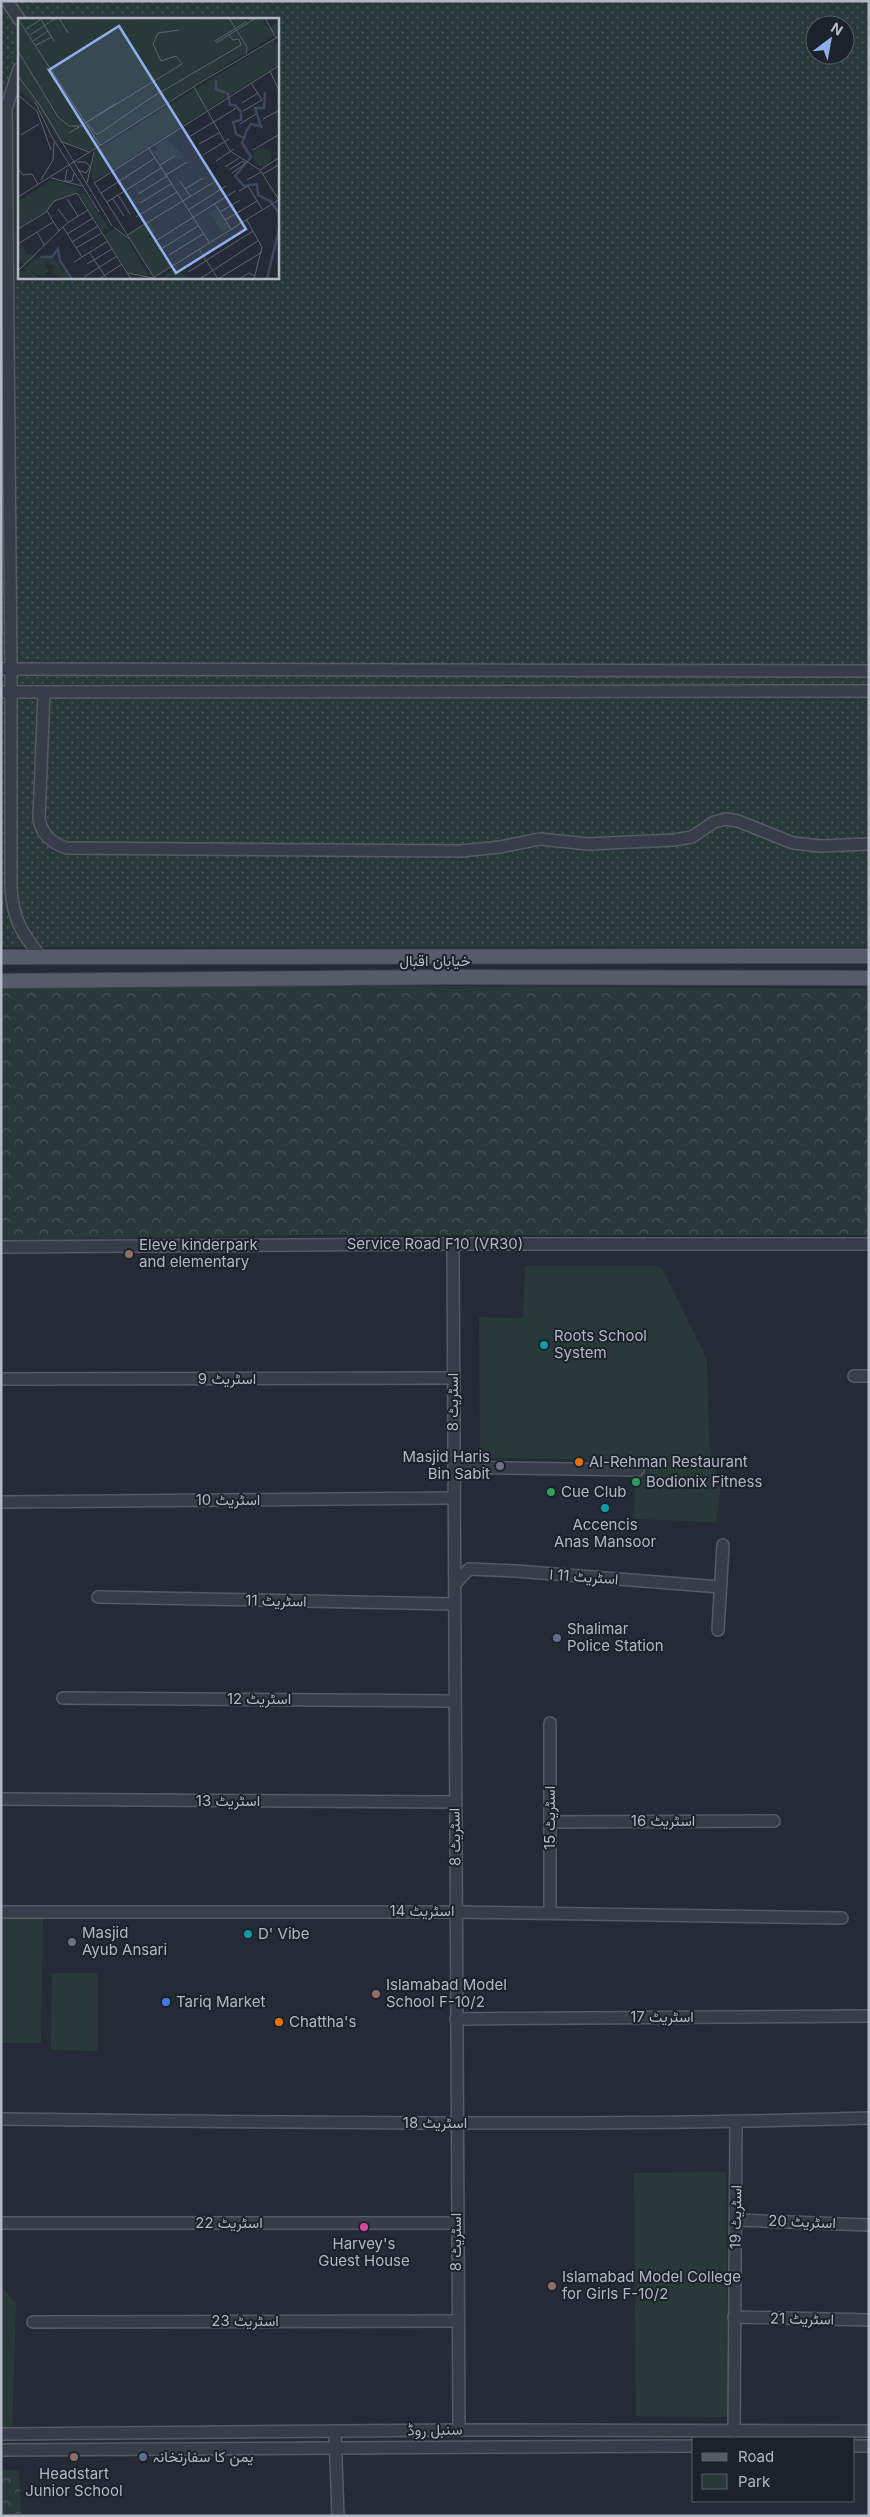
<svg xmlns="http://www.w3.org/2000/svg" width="870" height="2517" font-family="Inter,Vazirmatn,sans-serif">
	<defs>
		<pattern id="grass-dots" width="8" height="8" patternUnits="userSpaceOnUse" patternTransform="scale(1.25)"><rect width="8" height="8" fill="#29393a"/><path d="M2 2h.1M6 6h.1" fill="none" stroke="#465455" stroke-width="1.8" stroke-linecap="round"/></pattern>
		<pattern id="forest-crowns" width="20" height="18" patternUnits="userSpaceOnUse" patternTransform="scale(1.25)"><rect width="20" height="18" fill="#29393a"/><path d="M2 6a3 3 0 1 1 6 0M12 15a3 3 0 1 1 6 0" fill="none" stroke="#465455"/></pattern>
	</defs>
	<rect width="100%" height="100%" fill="#242b37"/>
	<path fill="url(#grass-dots)" fill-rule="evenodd" d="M 1,1 L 869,1 L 869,947 L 1,947 ZM 19,19 L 278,19 L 278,278 L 19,278 ZM 815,25 L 845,25 L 845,55 L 815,55 Z"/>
	<g fill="url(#forest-crowns)">
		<path d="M 1,983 L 869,989 L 869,1235 L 321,1235 L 1,1240 Z"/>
		<path d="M 1,2470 L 19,2471 L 21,2516 L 1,2516 Z"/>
	</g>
	<g fill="#29393a">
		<path d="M 525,1266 L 655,1266 L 662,1268 L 707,1359 L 709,1441 L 713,1466 L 721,1486 L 716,1522 L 634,1519 L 635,1460 L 480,1458 L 479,1317 L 523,1318 Z"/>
		<path d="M 43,1917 L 41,2043 L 1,2043 L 1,1918 Z"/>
		<path d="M 52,1973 L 98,1973 L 98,2051 L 51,2050 Z"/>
		<path d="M 726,2172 L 728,2417 L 636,2416 L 634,2173 Z"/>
		<path d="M 1,2285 L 16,2304 L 12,2433 L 1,2434 Z"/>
	</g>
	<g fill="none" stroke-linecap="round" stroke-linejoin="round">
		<g stroke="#555b65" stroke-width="14">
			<g id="minor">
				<path d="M 7,1 L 19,19"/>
				<path d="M 19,69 L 6,109 L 11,669 L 11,888 C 13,919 21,932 40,956"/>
				<path d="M 1,669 L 869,671"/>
				<path d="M 1,692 L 869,691"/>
				<path d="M 44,693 L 39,818 C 41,834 51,843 67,848 L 461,851 L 500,847 L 540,839 L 588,844 L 674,840 L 692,837 L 714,822 L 726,819 L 738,821 L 793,843 L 820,846 L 869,844"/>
				<path d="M 453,1244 L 459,2430"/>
				<path d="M 1,1247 L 453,1244 L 869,1244"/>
				<path d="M 854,1376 L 869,1376"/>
				<path d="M 1,1379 L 453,1378"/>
				<path d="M 454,1467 L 638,1470"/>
				<path d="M 1,1502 L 454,1498"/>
				<path d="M 455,1584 L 469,1569 L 516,1571 L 720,1587"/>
				<path d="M 98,1597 L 454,1604"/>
				<path d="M 718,1630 L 723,1545"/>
				<path d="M 63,1698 L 454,1701"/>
				<path d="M 1,1799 L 454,1802"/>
				<path d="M 551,1822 L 774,1821"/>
				<path d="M 1,1912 L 456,1912 L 842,1918"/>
				<path d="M 550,1912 L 550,1723"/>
				<path d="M 456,2019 L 869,2016"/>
				<path d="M 1,2119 C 290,2122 580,2127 869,2118"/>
				<path d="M 736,2220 L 869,2225"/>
				<path d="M 1,2223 L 456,2223"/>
				<path d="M 734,2317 L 869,2320"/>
				<path d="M 33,2322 L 457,2321"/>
				<path d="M 335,2432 L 338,2516"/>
				<path d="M 734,2432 L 736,2122"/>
				<path d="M 1,2434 L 459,2430 L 869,2431"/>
				<path d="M 854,2446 L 869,2446"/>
				<path d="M 1,2450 L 694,2446"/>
			</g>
		</g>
		<g stroke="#404651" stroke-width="16">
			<g id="major">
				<path d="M 1,957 L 869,956"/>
				<path d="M 1,981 L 450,977 L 869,978"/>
			</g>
		</g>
		<use href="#minor" stroke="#373d48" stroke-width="11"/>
		<use href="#major" stroke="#555c68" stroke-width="14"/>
	</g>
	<g fill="#8d6e63" stroke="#1c222c" stroke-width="2">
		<circle cx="129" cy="1254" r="5"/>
		<circle cx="376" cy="1994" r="5"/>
		<circle cx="552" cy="2286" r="5"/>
		<circle cx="74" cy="2457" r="5"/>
	</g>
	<g fill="#0f9aa8" stroke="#1c222c" stroke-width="2">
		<circle cx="544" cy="1345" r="5"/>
		<circle cx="605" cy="1508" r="5"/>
		<circle cx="248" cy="1934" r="5"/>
	</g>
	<g fill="#e8710a" stroke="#1c222c" stroke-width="2">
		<circle cx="579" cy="1462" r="5"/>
		<circle cx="279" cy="2022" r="5"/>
	</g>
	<g fill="#6b7280" stroke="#1c222c" stroke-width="2">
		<circle cx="500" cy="1466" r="5"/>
		<circle cx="72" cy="1942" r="5"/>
	</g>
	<g fill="#2e9e5b" stroke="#1c222c" stroke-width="2">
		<circle cx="636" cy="1482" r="5"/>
		<circle cx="551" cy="1492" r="5"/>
	</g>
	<g fill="#5c6f8a" stroke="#1c222c" stroke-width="2">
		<circle cx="557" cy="1638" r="5"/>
		<circle cx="143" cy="2457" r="5"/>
	</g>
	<circle fill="#3f7fe0" stroke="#1c222c" stroke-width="2" cx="166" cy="2002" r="5"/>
	<circle fill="#d1479c" stroke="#1c222c" stroke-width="2" cx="364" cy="2227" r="5"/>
	<g text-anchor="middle" stroke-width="4" stroke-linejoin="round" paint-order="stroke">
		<g font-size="15" fill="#b2b8c4" stroke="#1c222c">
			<text x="435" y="966">خیابان اقبال</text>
			<text x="435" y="1249">Service Road F10 (VR30)</text>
			<text x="227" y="1384">اسٹریٹ 9</text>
			<text transform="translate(453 1402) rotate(-90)" y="5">اسٹریٹ 8</text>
			<text x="228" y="1505">اسٹریٹ 10</text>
			<text transform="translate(584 1577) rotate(4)" y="5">اسٹریٹ 11 ا</text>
			<text transform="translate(276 1601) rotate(1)" y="5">اسٹریٹ 11</text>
			<text x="259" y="1704">اسٹریٹ 12</text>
			<text x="228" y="1806">اسٹریٹ 13</text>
			<text transform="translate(550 1818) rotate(-90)" y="5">اسٹریٹ 15</text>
			<text x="663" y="1826">اسٹریٹ 16</text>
			<text transform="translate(455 1837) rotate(-91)" y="5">اسٹریٹ 8</text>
			<text x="422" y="1916">اسٹریٹ 14</text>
			<text x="662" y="2022">اسٹریٹ 17</text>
			<text x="435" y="2128">اسٹریٹ 18</text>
			<text transform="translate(736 2217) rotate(-89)" y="5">اسٹریٹ 19</text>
			<text transform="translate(802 2222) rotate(2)" y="5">اسٹریٹ 20</text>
			<text x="229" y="2228">اسٹریٹ 22</text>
			<text transform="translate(456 2242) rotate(-90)" y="5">اسٹریٹ 8</text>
			<text transform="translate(802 2319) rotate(1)" y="5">اسٹریٹ 21</text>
			<text x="245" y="2326">اسٹریٹ 23</text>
			<text transform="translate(435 2430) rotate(-1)" y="5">سنبل روڈ</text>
		</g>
		<g font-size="15" fill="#b2b8c4" stroke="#1c222c" text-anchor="start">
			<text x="139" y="1250">Eleve kinderpark<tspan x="139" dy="17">and elementary</tspan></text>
			<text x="554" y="1341">Roots School<tspan x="554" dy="17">System</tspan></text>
			<text x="490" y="1462" text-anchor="end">Masjid Haris<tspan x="490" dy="17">Bin Sabit</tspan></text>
			<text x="589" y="1467">Al-Rehman Restaurant</text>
			<text x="646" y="1487">Bodionix Fitness</text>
			<text x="561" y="1497">Cue Club</text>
			<text x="605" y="1530" text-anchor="middle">Accencis<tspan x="605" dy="17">Anas Mansoor</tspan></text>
			<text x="567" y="1634">Shalimar<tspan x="567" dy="17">Police Station</tspan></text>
			<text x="82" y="1938">Masjid<tspan x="82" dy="17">Ayub Ansari</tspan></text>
			<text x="258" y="1939">D' Vibe</text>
			<text x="386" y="1990">Islamabad Model<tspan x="386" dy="17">School F-10/2</tspan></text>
			<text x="176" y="2007">Tariq Market</text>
			<text x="289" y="2027">Chattha's</text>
			<text x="364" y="2249" text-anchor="middle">Harvey's<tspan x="364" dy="17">Guest House</tspan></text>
			<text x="562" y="2282">Islamabad Model College<tspan x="562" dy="17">for Girls F-10/2</tspan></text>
			<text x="153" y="2462">یمن کا سفارتخانہ</text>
			<text x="74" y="2479" text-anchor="middle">Headstart<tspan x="74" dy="17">Junior School</tspan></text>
		</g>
	</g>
	<g transform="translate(18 18)">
		<rect width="261" height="261" fill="#242b37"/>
		<path d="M 0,0 L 244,0 L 250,10 L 261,3 L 261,14 L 71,133 L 41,122 L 20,89 L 0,71 Z" fill="#29393a"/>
		<path d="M 255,23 L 261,26 L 261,46 L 76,163 L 73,157 L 76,134 ZM 34,162 L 57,168 L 63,172 L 38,182 L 28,193 L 0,210 L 0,183 ZM 19,239 L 35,239 L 53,261 L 42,259 L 34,253 L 37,248 L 29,244 L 27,250 L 31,252 L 25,258 L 12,254 L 23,261 L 4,261 L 0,253 L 9,253 L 6,250 ZM 157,250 L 167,258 L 176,261 L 147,261 L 148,256 Z" fill="#29393a"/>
		<path d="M 148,121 L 166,139 L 159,142 L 156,138 L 143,145 L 136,134 L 140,132 L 137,128 ZM235 139a9 9 0 1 1 18 0a9 9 0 1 1-18 0ZM 63,173 L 62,176 L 66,174 L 91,210 L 84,212 L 60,175 ZM 199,190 L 212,210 L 204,214 L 192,195 ZM 131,204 L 137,214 L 128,220 L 133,219 L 155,247 L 136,259 L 109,217 ZM 97,210 L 109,221 L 131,258 L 110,254 L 86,217 ZM 3,226 L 10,236 L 19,237 L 6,248 L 0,238 Z" fill="#29393a"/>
		<path fill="none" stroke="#3b485e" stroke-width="2.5" d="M 198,62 L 198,71 L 210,76 L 212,87 L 217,87 L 223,94 L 223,102 L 215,104 L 218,116 L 226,120M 243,109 L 237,90 L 246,90 L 247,74M 245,109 L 233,106 L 229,112 L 224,125 L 233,139 L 217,158 L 226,168 L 239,166 L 240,177 L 252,183 L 262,196M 22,239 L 34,239 L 40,231 L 42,243 L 54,261M 249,261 L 262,207"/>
		<path fill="none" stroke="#5d636f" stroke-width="1" d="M 22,0 L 36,23M 41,0 L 50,15M 211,0 L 229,29 L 228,36M 247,0 L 257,18M 0,1 L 82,127M 8,11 L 22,2M 12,17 L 38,0M 15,23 L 30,13M 197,23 L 228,4M 198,25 L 238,0M 18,27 L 34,19M 0,33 L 40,99 L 51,108 L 61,108M 28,49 L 39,66M 252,53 L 262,75M 0,58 L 23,89 L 94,208M 176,69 L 212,133 L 242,152 L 261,182M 0,77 L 19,93 L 33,132M 17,84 L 34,119 L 81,194M 224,85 L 240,75M 225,93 L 244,82 L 233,65M 57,95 L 71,117M 247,100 L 245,101 L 262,92M 70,106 L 79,117 L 131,81 L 223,27 L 221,21 L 215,22 L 211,17M 222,106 L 238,96M 58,111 L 97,86M 51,115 L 164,46 L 158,38 L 143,43 L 135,26 L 140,15 L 161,12M 3,117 L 21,106M 169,120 L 217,91 L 217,90 L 215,92M 42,123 L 71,134M 181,126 L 201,115M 130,129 L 191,224M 235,132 L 262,116M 185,137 L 211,121M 198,143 L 216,131M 59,144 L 68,144 L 72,149 L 68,155 L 60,152M 142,147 L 157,138M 207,149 L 221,140M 0,151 L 5,157 L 14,156 L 20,166M 49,151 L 47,163 L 54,163 L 56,155M 211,152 L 225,143M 242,152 L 262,139M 214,155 L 227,146 L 225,143M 245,156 L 262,146M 148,157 L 169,144M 33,160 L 64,168M 23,162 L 35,142 L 36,124M 229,162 L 243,154M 162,163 L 172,178M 76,164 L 137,261M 69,165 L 76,134M 76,165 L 262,47M 167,171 L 185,160M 221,173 L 230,168 L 244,191M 83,175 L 137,140M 120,176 L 149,158M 100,177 L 112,196M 0,179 L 183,64 L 260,19 L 257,19M 49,181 L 60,198M 95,181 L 106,198M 89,184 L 143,150M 122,185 L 153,166M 197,186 L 213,211M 40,191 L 50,204M 170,192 L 208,168M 29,193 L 41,213M 202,194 L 222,182M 118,199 L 159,174M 228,201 L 244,229 L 236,261M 207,202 L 239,183M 45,209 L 64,239M 96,209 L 111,221M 0,211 L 28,194 L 36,183 L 59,175 L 113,261M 19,214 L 27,228M 49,216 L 75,200M 109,217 L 196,164M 54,224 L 80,208M 136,224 L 217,173M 0,226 L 35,204M 58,230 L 84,215M 143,231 L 180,208M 181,231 L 200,261 L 244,234M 71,234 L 89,261M 151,237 L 185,216M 56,244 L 90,223M 69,246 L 94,231M 0,253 L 48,206 L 70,192M 170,254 L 235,213M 110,255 L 135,260 L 262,181M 185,258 L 182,261 L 241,222M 66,259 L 99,238M 81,261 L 104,246M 221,261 L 231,255 L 237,258"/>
		<path fill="#8fafec" fill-opacity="0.15" stroke="#8fafec" stroke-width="2.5" d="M 101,8 L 228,211 L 158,255 L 31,52 Z"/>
		<rect width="261" height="261" fill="none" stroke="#b2b8c4" stroke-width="2.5"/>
	</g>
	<rect width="870" height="2517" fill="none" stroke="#b2b8c4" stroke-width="5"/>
	<rect x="692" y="2437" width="162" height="65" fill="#1c222c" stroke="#585e69"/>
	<rect x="702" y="2453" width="25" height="8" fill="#555c68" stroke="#585e69"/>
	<text x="738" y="2462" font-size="15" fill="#b2b8c4">Road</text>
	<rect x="702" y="2474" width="25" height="15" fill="#29393a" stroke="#585e69"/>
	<text x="738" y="2487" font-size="15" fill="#b2b8c4">Park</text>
	<g transform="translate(830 40) rotate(32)"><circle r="24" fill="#1c222c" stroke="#585e69"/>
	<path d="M0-4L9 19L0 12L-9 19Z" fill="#8fafec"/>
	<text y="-8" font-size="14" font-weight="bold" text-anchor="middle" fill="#b2b8c4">N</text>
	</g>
</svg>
